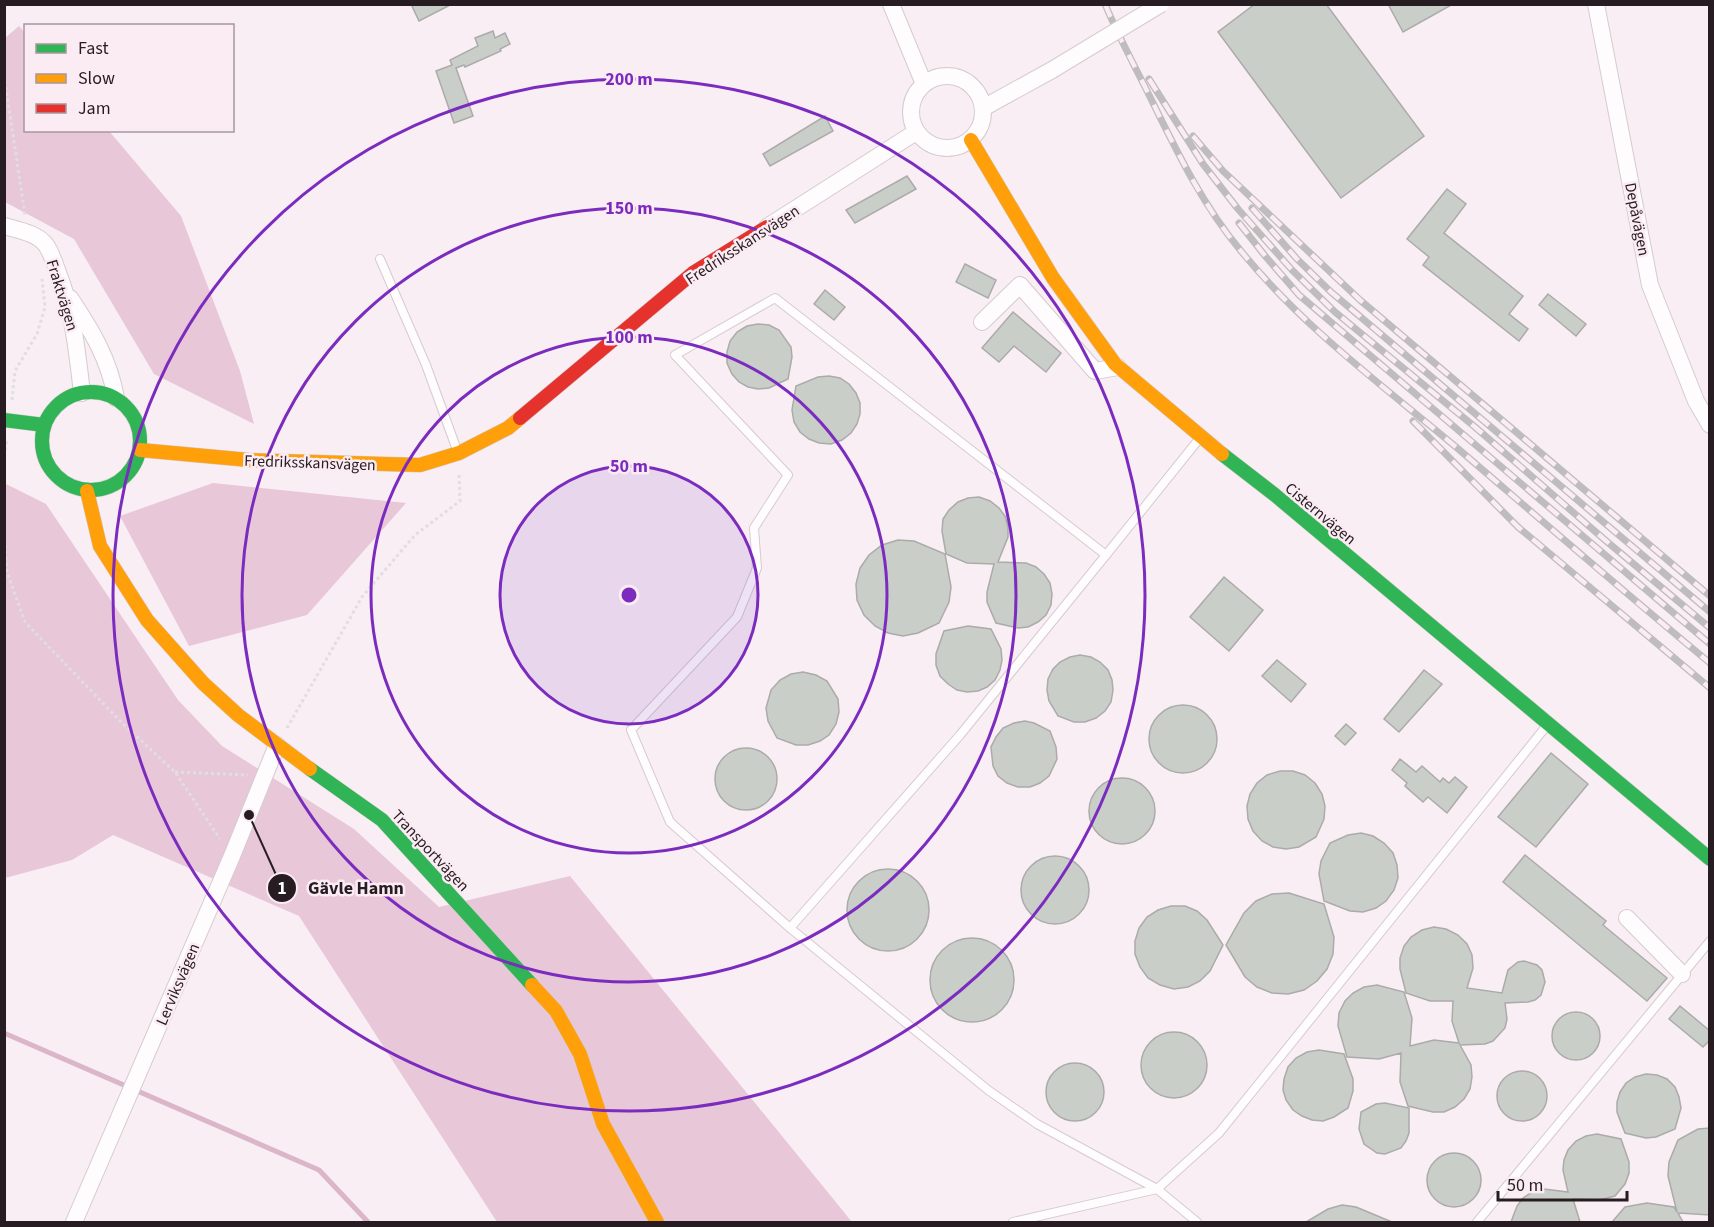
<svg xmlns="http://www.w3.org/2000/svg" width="1714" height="1227" font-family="'Source Sans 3',sans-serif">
	<rect width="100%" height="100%" fill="#f8eef3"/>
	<g fill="#e8c7d8">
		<path d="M 19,26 L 25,33 L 26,130 L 109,131 L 181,216 L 240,371 L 254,424 L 154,374 L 74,239 L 5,202 L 5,38 Z"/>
		<path d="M 4,483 L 46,504 L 178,700 L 222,746 L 354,829 L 439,907 L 570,876 L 852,1222 L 497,1222 L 299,916 L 113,835 L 72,860 L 5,878 Z"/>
		<path d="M 213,483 L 406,503 L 307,615 L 189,646 L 120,516 Z"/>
	</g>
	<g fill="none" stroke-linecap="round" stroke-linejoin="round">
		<path stroke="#dbb5c8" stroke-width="5" d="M 4,1033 L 319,1170 L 368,1222"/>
	</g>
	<g fill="#cacec9" stroke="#ababaa" stroke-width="1.5">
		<path d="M 411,4 L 452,4 L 419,21 Z"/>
		<path d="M 1255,4 L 1326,4 L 1424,136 L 1341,198 L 1218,32 Z"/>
		<path d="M 1388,4 L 1453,4 L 1403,32 Z"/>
		<path d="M 493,31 L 495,38 L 505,33 L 510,44 L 500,49 L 501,51 L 465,67 L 464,65 L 456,68 L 473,116 L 454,123 L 436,71 L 452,65 L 450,60 L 478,46 L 475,38 Z"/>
		<path d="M 825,116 L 833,131 L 770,166 L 763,154 Z"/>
		<path d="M 907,176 L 916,189 L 855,223 L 846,210 Z"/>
		<path d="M 1447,189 L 1466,204 L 1444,233 L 1523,296 L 1509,314 L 1528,329 L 1519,341 L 1423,265 L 1429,257 L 1407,239 Z"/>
		<path d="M 965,264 L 996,280 L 988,298 L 956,282 Z"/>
		<path d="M 825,290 L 845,307 L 834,320 L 814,304 Z"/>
		<path d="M 1548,294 L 1586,324 L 1576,336 L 1539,305 Z"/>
		<path d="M 1013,312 L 1061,353 L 1046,372 L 1014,346 L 999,362 L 982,348 Z"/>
		<path d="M 758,324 L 769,325 L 779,330 L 791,347 L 792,357 L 788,379 L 769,388 L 758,389 L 748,387 L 739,382 L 732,374 L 727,363 L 727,352 L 730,341 L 737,332 L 747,326 Z"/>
		<path d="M 829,376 L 840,378 L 849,384 L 856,393 L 860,403 L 860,414 L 857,424 L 851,433 L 842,440 L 831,444 L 819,443 L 809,439 L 800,432 L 794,422 L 792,410 L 796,386 L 818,377 Z"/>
		<path d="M 979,497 L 990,501 L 999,508 L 1005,516 L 1008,527 L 1008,537 L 998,562 L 1026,563 L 1036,567 L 1044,574 L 1050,583 L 1052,594 L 1051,605 L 1046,615 L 1038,622 L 1028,627 L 1018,628 L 996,623 L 987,602 L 987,592 L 994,564 L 967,563 L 946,554 L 942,531 L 943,519 L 949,510 L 958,502 L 968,498 Z"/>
		<path d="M 898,540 L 914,541 L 945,554 L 951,587 L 949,602 L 939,623 L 918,633 L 903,636 L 888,633 L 875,626 L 864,615 L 857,600 L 856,584 L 860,568 L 869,555 L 882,545 Z"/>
		<path d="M 1224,577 L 1263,610 L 1229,651 L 1190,617 Z"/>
		<path d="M 968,626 L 991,629 L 1001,649 L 1002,660 L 1000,670 L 995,680 L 987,687 L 978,691 L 967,692 L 957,690 L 948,684 L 940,676 L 936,665 L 936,654 L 944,631 Z"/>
		<path d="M 1080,655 L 1091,657 L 1100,662 L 1108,670 L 1112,680 L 1113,690 L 1111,702 L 1105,711 L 1096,718 L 1085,722 L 1074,722 L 1058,716 L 1049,701 L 1047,690 L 1048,679 L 1053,669 L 1060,662 L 1070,657 Z"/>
		<path d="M 1277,660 L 1306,684 L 1291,702 L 1262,676 Z"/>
		<path d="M 1424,670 L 1442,684 L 1399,732 L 1384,719 Z"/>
		<path d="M 803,672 L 816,675 L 827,681 L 838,699 L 839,712 L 836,724 L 829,735 L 820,741 L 808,745 L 796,745 L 777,738 L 768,721 L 766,708 L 771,690 L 780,680 L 791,674 Z"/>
		<circle cx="1183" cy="739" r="34"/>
		<path d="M 1025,721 L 1034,723 L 1050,731 L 1056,747 L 1057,759 L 1049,776 L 1040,783 L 1030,787 L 1018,787 L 1007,783 L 998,776 L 993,766 L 991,747 L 996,737 L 1003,728 L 1014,723 Z"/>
		<path d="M 1346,724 L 1356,733 L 1345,745 L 1335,736 Z"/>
		<circle cx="746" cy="779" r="31"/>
		<path d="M 1551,753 L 1588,784 L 1536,847 L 1498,817 Z"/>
		<path d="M 1400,759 L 1416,772 L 1422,766 L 1440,782 L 1443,778 L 1449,783 L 1455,777 L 1467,787 L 1447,813 L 1428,797 L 1423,802 L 1405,786 L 1407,783 L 1392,770 Z"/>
		<path d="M 1280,771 L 1293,771 L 1305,775 L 1315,783 L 1322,794 L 1325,806 L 1324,819 L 1316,837 L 1299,847 L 1286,849 L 1273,847 L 1262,841 L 1253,831 L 1248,819 L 1247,806 L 1250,794 L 1257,783 L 1267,775 Z"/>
		<circle cx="1122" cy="811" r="33"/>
		<path d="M 1361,833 L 1373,836 L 1384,843 L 1393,853 L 1397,865 L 1398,878 L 1394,890 L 1386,901 L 1376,908 L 1363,912 L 1350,911 L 1324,901 L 1319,874 L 1321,861 L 1330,843 L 1348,835 Z"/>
		<path d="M 1525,855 L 1606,921 L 1603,925 L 1667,978 L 1647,1001 L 1503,882 Z"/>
		<circle cx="1055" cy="890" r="34"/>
		<circle cx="888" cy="910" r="41"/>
		<path d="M 1289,893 L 1324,904 L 1334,937 L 1333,954 L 1327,969 L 1317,981 L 1304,990 L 1288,994 L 1272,993 L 1257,987 L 1245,977 L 1226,945 L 1244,913 L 1256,901 L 1272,894 Z"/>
		<path d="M 1171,906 L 1185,906 L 1197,911 L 1207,920 L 1223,945 L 1210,971 L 1200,981 L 1188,987 L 1174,989 L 1160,985 L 1148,978 L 1140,967 L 1135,954 L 1135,941 L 1139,928 L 1147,917 L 1158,910 Z"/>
		<path d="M 1434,927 L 1446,929 L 1458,935 L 1467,944 L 1472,955 L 1473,968 L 1467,988 L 1502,993 L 1508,970 L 1518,962 L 1524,961 L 1537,965 L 1542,970 L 1545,982 L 1541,995 L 1535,1000 L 1528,1002 L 1505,1003 L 1507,1019 L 1505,1028 L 1493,1041 L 1485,1044 L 1460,1045 L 1471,1065 L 1472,1077 L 1470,1089 L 1464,1099 L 1455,1107 L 1444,1112 L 1433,1112 L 1408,1106 L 1400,1082 L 1401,1053 L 1379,1059 L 1347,1057 L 1338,1026 L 1339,1013 L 1345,1001 L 1353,993 L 1364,987 L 1377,985 L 1404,992 L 1412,1018 L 1410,1046 L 1434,1040 L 1459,1043 L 1452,1021 L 1453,1001 L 1430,1001 L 1406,993 L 1400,969 L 1400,958 L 1404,946 L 1411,937 L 1422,930 Z"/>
		<circle cx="972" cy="980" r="42"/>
		<path d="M 1680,1006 L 1710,1031 L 1710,1040 L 1703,1047 L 1669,1019 Z"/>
		<circle cx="1576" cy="1036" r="24"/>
		<circle cx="1174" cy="1065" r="33"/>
		<path d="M 1319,1050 L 1344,1054 L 1353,1079 L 1353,1091 L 1348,1108 L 1334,1117 L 1323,1121 L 1312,1120 L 1302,1116 L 1293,1110 L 1286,1100 L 1283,1090 L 1284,1079 L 1288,1067 L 1296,1058 L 1307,1052 Z"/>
		<circle cx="1075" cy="1092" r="29"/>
		<circle cx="1522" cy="1096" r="25"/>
		<path d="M 1646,1074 L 1657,1075 L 1667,1079 L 1675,1087 L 1679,1097 L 1681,1108 L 1675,1129 L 1656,1137 L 1646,1138 L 1625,1133 L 1617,1112 L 1617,1102 L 1620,1092 L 1626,1083 L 1635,1077 Z"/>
		<path d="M 1385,1103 L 1409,1108 L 1409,1133 L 1406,1141 L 1401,1148 L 1385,1154 L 1377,1153 L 1364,1144 L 1359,1129 L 1361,1112 L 1376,1104 Z"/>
		<path d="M 1710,1128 L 1710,1215 L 1678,1213 L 1683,1222 L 1612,1222 L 1625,1207 L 1647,1203 L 1674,1207 L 1677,1212 L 1668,1176 L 1669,1162 L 1678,1140 L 1698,1129 Z"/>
		<path d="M 1597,1134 L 1621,1139 L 1629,1162 L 1629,1173 L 1625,1184 L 1615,1196 L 1599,1200 L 1573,1199 L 1580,1222 L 1511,1222 L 1517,1206 L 1523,1198 L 1532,1192 L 1544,1189 L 1568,1192 L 1563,1170 L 1564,1160 L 1568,1150 L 1576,1141 L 1586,1136 Z"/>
		<circle cx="1454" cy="1180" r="27"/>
		<path d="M 1342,1205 L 1356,1207 L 1392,1222 L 1306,1222 L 1328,1209 Z"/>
	</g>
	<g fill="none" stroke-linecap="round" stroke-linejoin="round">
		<g stroke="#d5cbd0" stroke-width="10">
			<g id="lane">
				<path d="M 380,259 L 426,365 L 457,450"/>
				<path d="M 790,928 L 960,735 L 1106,555"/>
				<path d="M 1013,1222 L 1157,1189 L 1219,1133 L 1548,724"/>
				<path d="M 1197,1222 L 1157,1189 L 1037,1124 L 988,1090 L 790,928 L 670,822 L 631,730 L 737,617 L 757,568 L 754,528 L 788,475 L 675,355 L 775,298 L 1106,555 L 1199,439"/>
				<path d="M 1477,1222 L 1710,941"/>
			</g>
		</g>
		<g stroke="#d5cbd0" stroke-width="18">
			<g id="street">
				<path d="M 891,4 L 924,84"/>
				<path d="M 1596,4 L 1650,285 L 1696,401 L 1710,425"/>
				<circle cx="947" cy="112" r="36"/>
				<path d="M 983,108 L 1052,70"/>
				<path d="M 4,226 C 18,230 37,233 46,245 C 51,252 54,262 57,270 C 73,309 77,351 82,393"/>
				<path d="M 767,227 L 916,132"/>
				<path d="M 70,298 C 92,331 109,359 116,398"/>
				<path d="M 982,322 L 1020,285 L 1095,371 L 1118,367"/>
				<path d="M 1627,918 L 1682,974"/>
				<path d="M 74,1222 L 232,856 L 277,745"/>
			</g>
		</g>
		<g stroke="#d5cbd0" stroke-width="15">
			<g id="fast">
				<circle cx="91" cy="441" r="49"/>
				<path d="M 4,420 L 44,425"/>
				<path d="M 1222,454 L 1275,495 L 1710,859"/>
				<path d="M 310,769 L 382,820 L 532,985"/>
			</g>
		</g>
		<g stroke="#d5cbd0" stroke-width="15">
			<g id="slow">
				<path d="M 971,140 L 1053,278 L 1115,364 L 1222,454"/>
				<path d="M 140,450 L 249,460 L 420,465 L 459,453 L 508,428 L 520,418"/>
				<path d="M 87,491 L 100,546 L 147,620 L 203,683 L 238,715 L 310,769"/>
				<path d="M 532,985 L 556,1011 L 580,1054 L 603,1124 L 657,1222"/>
			</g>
		</g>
		<g stroke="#d5cbd0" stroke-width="15">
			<path id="jam" d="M 520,418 L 693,273 L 767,227"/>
		</g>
		<g stroke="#e1dedf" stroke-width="3" stroke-dasharray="3 3" stroke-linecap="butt">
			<path d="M 4,75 L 25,215"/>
			<path d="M 12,400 L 15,371 L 37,334 L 45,307 L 42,279"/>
			<path d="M 4,456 L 7,439"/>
			<path d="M 4,533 L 7,572 L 25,622 L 122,723 L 175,772 L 220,839"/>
			<path d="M 287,728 L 362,597 L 415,535 L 460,501 L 459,473"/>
			<path d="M 175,772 L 248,775"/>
		</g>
		<use href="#lane" stroke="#fefcfd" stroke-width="8"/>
		<use href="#street" stroke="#fefcfd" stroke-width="16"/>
		<use href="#fast" stroke="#30b455" stroke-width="14"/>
		<use href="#slow" stroke="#ff9f0a" stroke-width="14"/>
		<use href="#jam" stroke="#e5322d" stroke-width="14"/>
		<g stroke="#bfbcbd" stroke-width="7">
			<g id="rail">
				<path d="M 1105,4 C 1119,38 1137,70 1153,103 C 1178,154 1204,207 1241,251 C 1303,327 1382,385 1456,447 C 1540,519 1624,592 1710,663"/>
				<path d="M 1149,79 L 1203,164 L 1238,209 L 1292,270 L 1335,312 L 1475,427 L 1605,540 L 1710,628"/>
				<path d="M 1193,136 L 1223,171 L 1360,300 L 1710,596"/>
				<path d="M 1252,208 L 1297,259 L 1331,292 L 1710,612"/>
				<path d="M 1239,223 L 1266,257 L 1299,295 L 1710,644"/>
				<path d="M 1413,421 L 1518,527 L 1710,688"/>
			</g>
		</g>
		<use href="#rail" stroke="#fbebf3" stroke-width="4.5" stroke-dasharray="14" stroke-linecap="butt"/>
		<g stroke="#d5cbd0" stroke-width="18" stroke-linecap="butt">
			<path id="street-bridge" d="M 1052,70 L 1161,4"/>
		</g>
		<use href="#street-bridge" stroke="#fefcfd" stroke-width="16"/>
	</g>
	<circle cx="629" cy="595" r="129" fill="#7b2cbf" fill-opacity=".12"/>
	<g fill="none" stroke="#7b2cbf" stroke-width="3">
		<circle cx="629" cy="595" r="129"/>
		<circle cx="629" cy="595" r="258"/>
		<circle cx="629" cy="595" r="387"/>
		<circle cx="629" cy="595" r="516"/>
	</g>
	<g text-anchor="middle" stroke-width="5" stroke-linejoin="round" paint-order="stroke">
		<g font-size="16" fill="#261c21" stroke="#fbebf3">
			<text transform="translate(1638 219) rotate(79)" y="6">Depåvägen</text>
			<text transform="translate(742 244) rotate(-33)" y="6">Fredriksskansvägen</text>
			<text transform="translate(63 295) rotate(73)" y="6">Fraktvägen</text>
			<text transform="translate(310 462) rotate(2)" y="6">Fredriksskansvägen</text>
			<text transform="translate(1321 513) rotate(40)" y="6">Cisternvägen</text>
			<text transform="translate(431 850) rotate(47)" y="6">Transportvägen</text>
			<text transform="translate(177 984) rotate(-67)" y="6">Lerviksvägen</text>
		</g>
	</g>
	<circle cx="629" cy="595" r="9" fill="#7b2cbf" stroke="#fbebf3" stroke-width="3"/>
	<g font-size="18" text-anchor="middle" font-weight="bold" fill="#7b2cbf" stroke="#fbebf3" stroke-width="5" stroke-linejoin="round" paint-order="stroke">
		<text x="629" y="85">200 m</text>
		<text x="629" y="214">150 m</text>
		<text x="629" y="343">100 m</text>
		<text x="629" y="472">50 m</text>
	</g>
	<path fill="none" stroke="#261c21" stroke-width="2" d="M249 815L282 888"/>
	<g fill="#261c21" stroke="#fbebf3" stroke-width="2">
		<circle cx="249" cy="815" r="6"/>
		<circle cx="282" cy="888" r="15"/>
	</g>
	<g font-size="18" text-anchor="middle" font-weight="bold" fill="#fff">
		<text x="282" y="894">1</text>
	</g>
	<g font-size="18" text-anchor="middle" font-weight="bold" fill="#261c21" stroke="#fbebf3" stroke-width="5" stroke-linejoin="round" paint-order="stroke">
		<text x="356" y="894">Gävle Hamn</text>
	</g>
	<rect width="1714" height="1227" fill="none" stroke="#261c21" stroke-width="12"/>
	<rect x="24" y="24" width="210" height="108" fill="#fbebf3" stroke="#a6989f" stroke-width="1.5"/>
	<rect x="36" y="44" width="30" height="9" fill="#30b455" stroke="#a6989f" stroke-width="1.5"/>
	<text x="78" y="54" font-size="18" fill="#261c21">Fast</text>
	<rect x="36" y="74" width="30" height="9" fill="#ff9f0a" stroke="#a6989f" stroke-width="1.5"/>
	<text x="78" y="84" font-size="18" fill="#261c21">Slow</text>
	<rect x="36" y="104" width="30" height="9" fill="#e5322d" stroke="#a6989f" stroke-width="1.5"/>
	<text x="78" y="114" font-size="18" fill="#261c21">Jam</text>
	<path d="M1498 1191v9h129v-9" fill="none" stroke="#261c21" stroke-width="3"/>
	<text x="1507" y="1191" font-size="18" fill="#261c21" stroke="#fbebf3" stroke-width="4.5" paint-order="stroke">50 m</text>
</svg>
